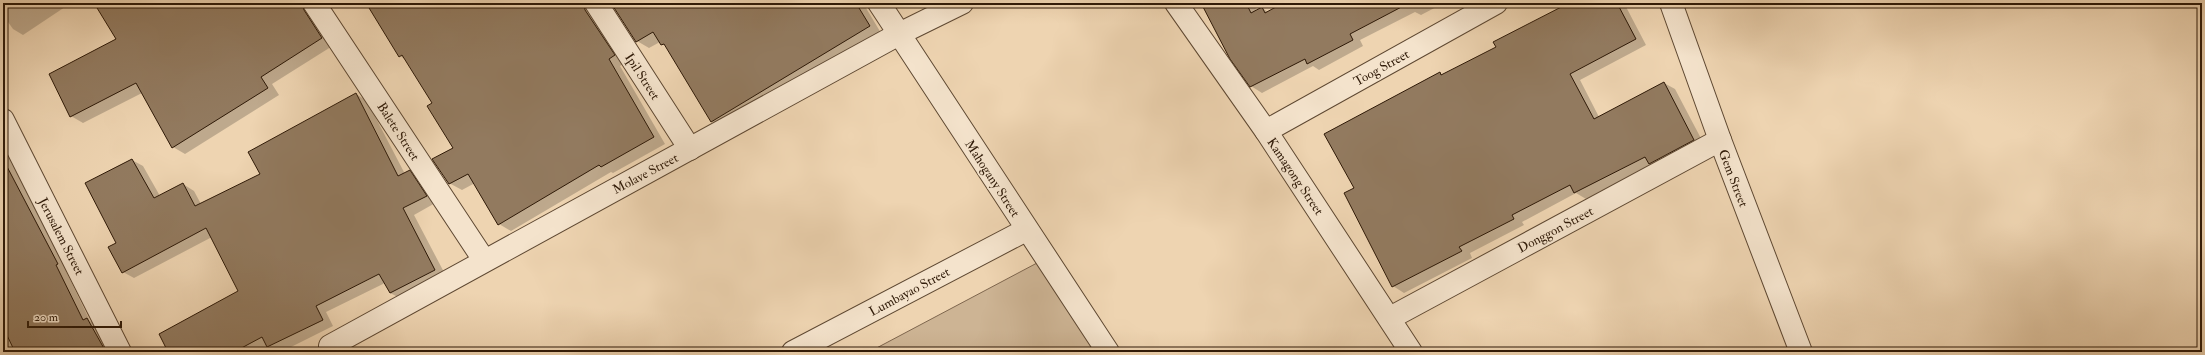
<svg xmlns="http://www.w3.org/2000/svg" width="2205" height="355" font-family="'IM FELL Double Pica',serif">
	<rect width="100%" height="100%" fill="#eed4b1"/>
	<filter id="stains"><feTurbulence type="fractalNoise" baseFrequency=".005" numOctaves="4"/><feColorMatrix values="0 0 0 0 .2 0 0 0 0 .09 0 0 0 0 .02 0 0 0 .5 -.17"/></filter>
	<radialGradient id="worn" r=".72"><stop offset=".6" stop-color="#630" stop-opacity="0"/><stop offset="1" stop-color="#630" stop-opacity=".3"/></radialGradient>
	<path fill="#cdb494" stroke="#7e664e" d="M 1037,263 L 1097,352 L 869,352 Z"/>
	<g fill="#0003">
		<path d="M 3,3 L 71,3 L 23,35 L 13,29 L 3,15 Z"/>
		<path d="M 95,3 L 312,3 L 334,45 L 272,84 L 279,95 L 185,154 L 173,147 L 142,93 L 83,123 L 71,116 L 118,40 Z"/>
		<path d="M 367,3 L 598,3 L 626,62 L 620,66 L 665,144 L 613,173 L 611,172 L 511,231 L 499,224 L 475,183 L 462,190 L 449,183 L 454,148 L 433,103 L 406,60 L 400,56 Z"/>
		<path d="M 612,3 L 863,3 L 881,33 L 723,128 L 711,121 L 669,48 L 660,42 L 649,48 L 637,41 Z"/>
		<path d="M 1202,3 L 1253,3 L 1257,11 L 1262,8 L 1268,12 L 1286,3 L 1444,3 L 1421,15 L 1415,12 L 1360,40 L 1363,46 L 1319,70 L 1313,66 L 1262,93 L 1251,86 Z"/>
		<path d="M 1566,3 L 1624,3 L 1646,45 L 1580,80 L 1599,117 L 1664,83 L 1675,89 L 1705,146 L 1652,165 L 1586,199 L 1576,193 L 1522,222 L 1524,225 L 1470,253 L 1472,258 L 1404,293 L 1393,286 L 1440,73 L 1443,75 L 1497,47 L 1562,8 L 1561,6 Z"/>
		<path d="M 356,94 L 367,101 L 405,174 L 410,172 L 421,178 L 437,202 L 414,215 L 446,276 L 402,299 L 390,293 L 385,283 L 326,312 L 333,326 L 281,352 L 277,352 L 267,346 L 256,352 L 170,352 L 239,291 L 212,237 L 134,278 L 123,272 L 118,243 L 132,160 L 143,166 L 160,196 L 183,184 L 194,191 L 201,204 L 261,174 Z"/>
		<path d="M 3,135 L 15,159 L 11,162 L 68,270 L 66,271 L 90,321 L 97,325 L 112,352 L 3,352 Z"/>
	</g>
	<g fill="#927a5f" stroke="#2e1907">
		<path d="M 94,3 L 302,3 L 304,10 L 322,38 L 261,77 L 268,88 L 172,148 L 136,83 L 70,117 L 49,74 L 116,39 Z"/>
		<path d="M 366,3 L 584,3 L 585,10 L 615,55 L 609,59 L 654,137 L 601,167 L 599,165 L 498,225 L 468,174 L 449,184 L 432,159 L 453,148 L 427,106 L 432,103 L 402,55 L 399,57 Z"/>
		<path d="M 611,3 L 856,3 L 870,26 L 711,122 L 664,44 L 661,45 L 653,32 L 636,42 Z"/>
		<path d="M 1201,3 L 1246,3 L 1251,13 L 1262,7 L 1265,13 L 1283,3 L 1409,3 L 1350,34 L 1353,40 L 1307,64 L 1305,59 L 1250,87 L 1230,59 Z"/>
		<path d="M 1569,3 L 1617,3 L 1636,39 L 1570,74 L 1594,119 L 1664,82 L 1694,140 L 1649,164 L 1645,157 L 1574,193 L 1570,185 L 1512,215 L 1514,219 L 1459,247 L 1462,251 L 1392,287 L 1344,193 L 1354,188 L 1324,134 L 1440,72 L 1441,75 L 1496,47 L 1493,42 Z"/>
		<path d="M 356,93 L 398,176 L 410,170 L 427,196 L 403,208 L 435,270 L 390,293 L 379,274 L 316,306 L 323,320 L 267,347 L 262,337 L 234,352 L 168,352 L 159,334 L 238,291 L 206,228 L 122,273 L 108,247 L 116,243 L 85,183 L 132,159 L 154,198 L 183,183 L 195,206 L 260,174 L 248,152 Z"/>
		<path d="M 3,159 L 58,264 L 56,265 L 83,320 L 87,318 L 106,352 L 15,352 L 3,327 Z"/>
	</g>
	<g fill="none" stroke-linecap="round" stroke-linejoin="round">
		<g stroke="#5e4832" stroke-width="24">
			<g id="minor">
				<path d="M 314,3 L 484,260"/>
				<path d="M 596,3 L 690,149"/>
				<path d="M 879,3 L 1108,352"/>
				<path d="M 1176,3 L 1266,131 L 1411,352"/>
				<path d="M 1671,3 L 1720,140 L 1801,352"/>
				<path d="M 3,120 L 120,352"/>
				<path d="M 1266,131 L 1496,3"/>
				<path d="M 1390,318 L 1720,140"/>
				<path d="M 330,346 L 899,34 L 962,3"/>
				<path d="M 793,352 L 1026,230"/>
			</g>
		</g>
		<use href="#minor" stroke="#f4e3cc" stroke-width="22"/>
	</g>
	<g text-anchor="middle" stroke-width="3.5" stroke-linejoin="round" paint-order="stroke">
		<g font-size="13" fill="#2e1907" stroke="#f4e3cc">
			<text transform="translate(1381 67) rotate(-29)" y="5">Toog Street</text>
			<text transform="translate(643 76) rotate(57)" y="5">Ipil Street</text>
			<text transform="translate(399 131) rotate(57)" y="5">Balete Street</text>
			<text transform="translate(645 173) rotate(-28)" y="5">Molave Street</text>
			<text transform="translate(1296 176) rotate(56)" y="5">Kamagong Street</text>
			<text transform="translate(993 178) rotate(57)" y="5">Mahogany Street</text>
			<text transform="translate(1734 178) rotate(69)" y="5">Gem Street</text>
			<text transform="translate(1555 229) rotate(-28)" y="5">Donggon Street</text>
			<text transform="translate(62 236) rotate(63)" y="5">Jerusalem Street</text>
			<text transform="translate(909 291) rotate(-28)" y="5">Lumbayao Street</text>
		</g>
	</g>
	<rect width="2205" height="355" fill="none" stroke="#eed4b1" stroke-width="16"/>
	<rect x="4" y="4" width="2197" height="347" fill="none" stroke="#2e1907" stroke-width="2"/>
	<rect x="8" y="8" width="2189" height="339" fill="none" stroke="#2e1907"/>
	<path d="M28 321v6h93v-6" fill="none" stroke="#2e1907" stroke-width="2"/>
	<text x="34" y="321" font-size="12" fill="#2e1907" stroke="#f4e3cc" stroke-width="3" paint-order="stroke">20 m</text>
	<rect width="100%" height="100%" filter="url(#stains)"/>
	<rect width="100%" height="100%" fill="url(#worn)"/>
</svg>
